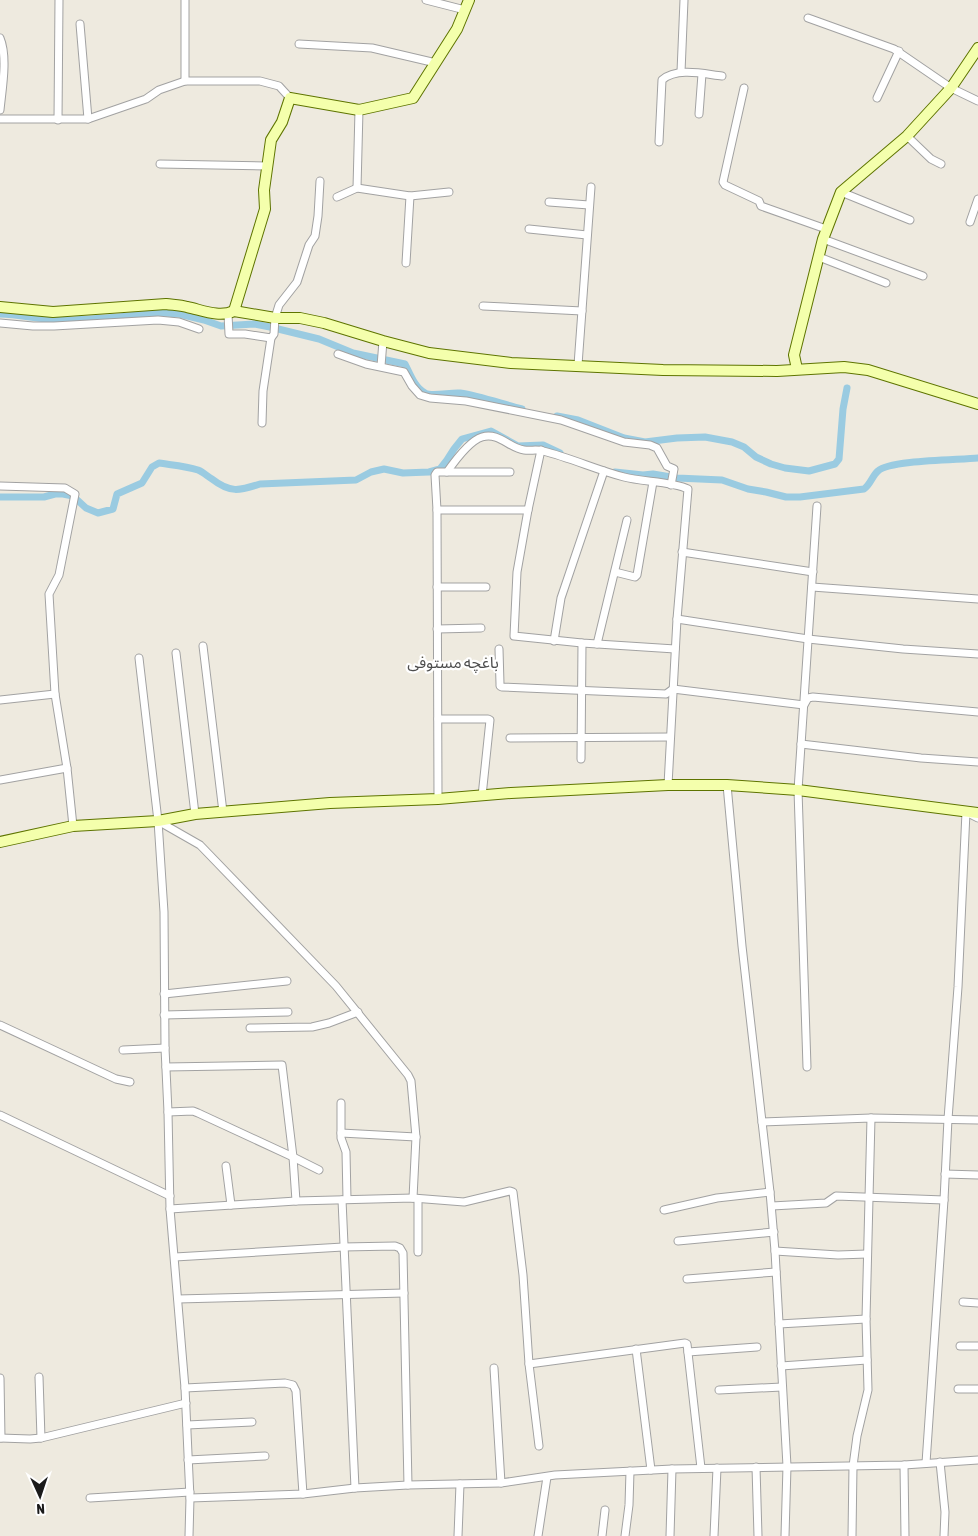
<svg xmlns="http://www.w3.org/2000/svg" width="978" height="1536" font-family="'Asap Condensed','Noto Sans Arabic',sans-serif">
	<rect width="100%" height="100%" fill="#eeeadf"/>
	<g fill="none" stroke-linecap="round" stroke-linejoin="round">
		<g stroke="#9acbe1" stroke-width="7">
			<path d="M 0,314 C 20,314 40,320 61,320 C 96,320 130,315 165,313 L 179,314 L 204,320 L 221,326 L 254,324 L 270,327 L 319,339 L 353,353 L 405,364 C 410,374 415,388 425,393 C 432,397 451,392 460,393 C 480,396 502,404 522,409"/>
			<path d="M 557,416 L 578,420 L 624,438 L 645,442 L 677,438 L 705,437 L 732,442 L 744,447 L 756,457 L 771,464 L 785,468 L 809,471 L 835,464 L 839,459 L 843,409 L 847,388"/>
			<path d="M 615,472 L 643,475 L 653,474 L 677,478 L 722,480 L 748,489 L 766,492 L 786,497 L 800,497 L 864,489 C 871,484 872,476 878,471 C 889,460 959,460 978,458"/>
			<path d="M 0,497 L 44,497 L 55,494 L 63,494 L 73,496 L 86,508 L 98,513 L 113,509 L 117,494 L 142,483 L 152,467 L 159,463 C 172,465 186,466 198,470 C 203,472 207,476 212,479 C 230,493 239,491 260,484 L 356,480 L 371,472 L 384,469 L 403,473 L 429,472 L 440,469 L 447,460 L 454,449 L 462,439 L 491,431 L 518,446 L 543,445 L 560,453"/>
		</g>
		<g stroke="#a2a2a2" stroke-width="9">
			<g id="street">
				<path d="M 426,0 L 465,10"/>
				<path d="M 808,18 L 894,49 L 951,88 L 978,101"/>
				<path d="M 80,24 L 88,119"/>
				<path d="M 0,38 C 8,57 2,89 0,110"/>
				<path d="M 299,44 L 372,48 L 436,63"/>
				<path d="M 681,72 L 684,0"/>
				<path d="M 185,81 L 185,0"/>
				<path d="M 744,88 L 723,182 L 725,185 L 759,201 L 761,206 L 826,229"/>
				<path d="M 877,98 L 899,51"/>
				<path d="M 699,114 L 702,74"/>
				<path d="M 0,119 L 88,119 L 146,99 L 159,90 L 185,81 L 260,81 L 279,86 L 290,98"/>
				<path d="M 58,120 L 59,0"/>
				<path d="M 907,136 L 931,159 L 941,164"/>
				<path d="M 659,142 L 662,80 C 677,67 704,74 722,76"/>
				<path d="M 160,164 L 267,166"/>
				<path d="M 357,188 L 359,110"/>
				<path d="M 841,192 L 910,220"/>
				<path d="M 337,197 L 357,188 L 410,196 L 449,192"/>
				<path d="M 549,202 L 589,205"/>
				<path d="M 970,222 L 978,199"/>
				<path d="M 529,229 L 587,235"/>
				<path d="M 823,239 L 923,276"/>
				<path d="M 819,257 L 886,283"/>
				<path d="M 406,263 L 410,196"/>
				<path d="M 483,306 L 582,311"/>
				<path d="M 228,314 L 229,334 L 245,334 L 271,338"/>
				<path d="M 0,323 L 33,326 L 54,326 L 158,320 L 179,322 L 199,329"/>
				<path d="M 338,354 L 366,364 L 404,372 L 412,386 L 420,395 L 430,398 L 466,401 L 561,420 L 624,442 L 650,445 L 657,448 L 667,466 L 674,469 L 671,485"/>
				<path d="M 578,365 L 591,187"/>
				<path d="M 381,366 L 383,341"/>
				<path d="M 262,423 L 263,391 L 271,338 L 274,334 L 275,318 L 279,305 L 297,282 L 309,245 L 315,236 L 318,216 L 320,181"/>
				<path d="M 541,450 L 528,510 L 517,572 L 514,636 L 582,643 L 675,649"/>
				<path d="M 447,472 L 510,472"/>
				<path d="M 0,486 L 65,488 L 75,494 L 59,575 L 49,594 L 55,694 L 67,768 L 73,826"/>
				<path d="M 437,510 L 528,510"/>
				<path d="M 682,552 L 813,572"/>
				<path d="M 615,572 L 635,577 L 637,575 L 653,482"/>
				<path d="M 437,587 L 486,587"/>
				<path d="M 812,587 L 978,599"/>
				<path d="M 677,619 L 808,639 L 903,649 L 978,654"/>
				<path d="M 437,629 L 481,628"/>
				<path d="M 554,641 L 561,598 L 604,471"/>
				<path d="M 597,644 L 627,520"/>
				<path d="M 203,646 L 223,812"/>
				<path d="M 499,649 L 500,684 L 500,686 L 502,687 L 666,694 L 673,689 L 804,705 L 808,698 L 813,697 L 978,712"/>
				<path d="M 176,653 L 195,814"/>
				<path d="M 139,658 L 158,821 L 164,912 L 165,1048 L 168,1112 L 170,1209 L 185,1388 L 190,1498 L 189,1536"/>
				<path d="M 0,700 L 55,694"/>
				<path d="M 438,719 L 488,719 L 490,720 L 482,796"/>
				<path d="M 510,738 L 670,737"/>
				<path d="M 801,744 L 921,758 L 978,762"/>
				<path d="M 581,759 L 582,643"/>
				<path d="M 0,780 L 67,768"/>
				<path d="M 727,785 L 742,946 L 770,1192 L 775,1251 L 787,1466 L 785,1536"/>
				<path d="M 438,799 L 437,510 L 435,475 L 437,472 L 447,472 C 454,462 469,441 482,437 C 499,432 509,448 524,450 C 531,451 537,449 543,451 C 571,458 597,470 624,477 C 642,482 672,481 688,489 L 677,619 L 668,785"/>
				<path d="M 158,821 L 200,845 L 336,986 L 408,1075 L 411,1081 L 416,1137 L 413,1198"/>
				<path d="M 164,994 L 287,981"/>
				<path d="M 164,1015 L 288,1012"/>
				<path d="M 0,1025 L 116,1079 L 130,1082"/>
				<path d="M 250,1028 L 312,1027 L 329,1023 L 358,1012"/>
				<path d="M 123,1050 L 165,1048"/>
				<path d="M 166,1067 L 282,1065 L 293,1157 L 296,1201"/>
				<path d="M 807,1067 L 798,790 L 817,506"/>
				<path d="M 341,1103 L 341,1138 L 346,1152 L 347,1199"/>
				<path d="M 168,1112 L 193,1111 L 198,1113 L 293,1157 L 319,1170"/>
				<path d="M 0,1115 L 170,1196"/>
				<path d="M 762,1122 L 871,1118 L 978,1120"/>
				<path d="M 341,1133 L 416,1137"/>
				<path d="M 226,1166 L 231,1205"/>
				<path d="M 945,1174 L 978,1175"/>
				<path d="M 342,1200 L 355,1488"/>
				<path d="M 772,1206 L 826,1203 L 836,1196 L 944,1200"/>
				<path d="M 170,1209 L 296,1201 L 413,1198 L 464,1202 L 510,1191 L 513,1192 L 523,1275 L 529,1364 L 539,1446"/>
				<path d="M 664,1210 L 717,1198 L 770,1192"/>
				<path d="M 678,1241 L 774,1232"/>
				<path d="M 775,1251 L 838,1255 L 867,1254"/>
				<path d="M 418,1252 L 418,1199"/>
				<path d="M 175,1257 L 343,1247 L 395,1246 L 400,1248 L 403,1253 L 408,1485"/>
				<path d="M 687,1279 L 776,1272"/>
				<path d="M 178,1299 L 404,1293"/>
				<path d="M 963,1302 L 978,1303"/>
				<path d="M 779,1324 L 866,1319"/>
				<path d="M 960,1346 L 978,1346"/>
				<path d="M 636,1349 L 651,1470"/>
				<path d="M 688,1352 L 757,1347"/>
				<path d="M 529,1364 L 685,1343 L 687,1344 L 701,1468"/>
				<path d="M 781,1366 L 867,1360"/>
				<path d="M 494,1368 L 501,1483"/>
				<path d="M 39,1377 L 41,1438"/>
				<path d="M 0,1378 L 1,1438"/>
				<path d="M 185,1388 L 285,1383 L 293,1385 L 296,1391 L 303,1494"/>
				<path d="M 958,1389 L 978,1389"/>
				<path d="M 719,1390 L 782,1387"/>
				<path d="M 187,1425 L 252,1422"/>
				<path d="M 0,1438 L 30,1439 L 41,1438 L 186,1403"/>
				<path d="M 188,1460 L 265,1456"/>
				<path d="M 940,1462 L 945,1512 L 944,1536"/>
				<path d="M 926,1463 L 944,1200 L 948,1119 L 958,987 L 966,812 L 978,818"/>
				<path d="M 904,1465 L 905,1536"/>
				<path d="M 756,1467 L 758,1536"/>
				<path d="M 90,1498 L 190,1492"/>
				<path d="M 190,1498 L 303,1494 L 355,1488 L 408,1485 L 501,1483 L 555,1475 L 672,1469 L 904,1465 L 978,1460"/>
				<path d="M 458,1536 L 460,1484"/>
				<path d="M 538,1536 L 547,1477"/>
				<path d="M 602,1536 L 605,1510"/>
				<path d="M 625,1536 L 629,1505 L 630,1471"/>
				<path d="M 670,1536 L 672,1469"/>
				<path d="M 714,1536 L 717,1468"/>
				<path d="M 852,1536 L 853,1466 L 857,1436 L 868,1390 L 866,1319 L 871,1118"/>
			</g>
		</g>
		<g stroke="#5e7400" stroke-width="12">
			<g id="secondary">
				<path d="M 0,307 L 53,312 L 166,304 C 173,305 180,305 187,307 C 202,310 219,318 234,311 L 275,318 L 300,318 L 324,323 L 383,341 L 429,353 L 511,363 L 663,370 L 777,371 L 844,367 L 868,370 L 978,404"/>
				<path d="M 234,311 L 265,209 L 264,190 L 271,140 L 282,122 L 290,98 L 359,110 L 413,98 L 457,29 L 469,0"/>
				<path d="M 797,369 L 794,355 L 823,239 L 841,192 L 907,136 L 951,88 L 978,48"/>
				<path d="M 0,842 L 73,826 L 158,821 L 195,814 L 330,803 L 438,799 L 511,793 L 668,785 L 727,785 L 798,790 L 978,813"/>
			</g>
		</g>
		<use href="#street" stroke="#fff" stroke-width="7"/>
		<use href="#secondary" stroke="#f4ffac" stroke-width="10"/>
	</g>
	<g text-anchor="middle" stroke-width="4.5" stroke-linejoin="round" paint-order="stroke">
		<g font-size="16" fill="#4e4e4e" stroke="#fff">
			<text x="453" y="668">باغچه مستوفی</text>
		</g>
	</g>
	<g transform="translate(40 1496) rotate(177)" stroke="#ffffff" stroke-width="4" paint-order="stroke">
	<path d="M0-4L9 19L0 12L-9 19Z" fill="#1b1b1b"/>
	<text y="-8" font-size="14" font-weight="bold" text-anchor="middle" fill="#1b1b1b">N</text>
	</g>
</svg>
